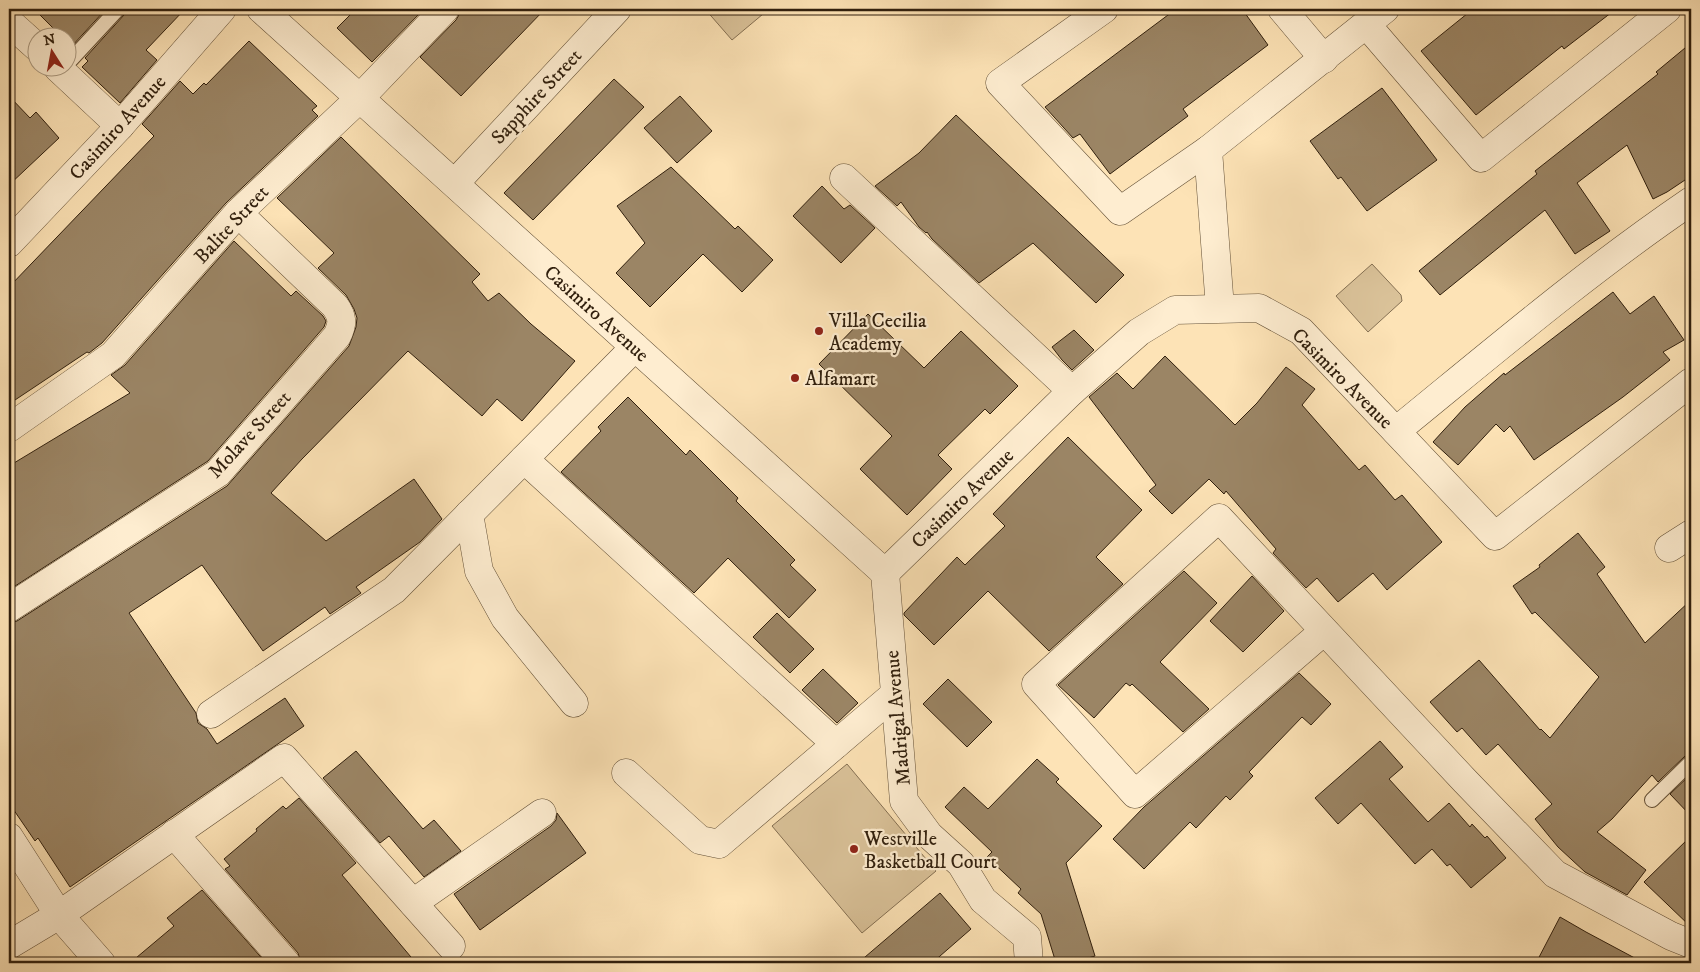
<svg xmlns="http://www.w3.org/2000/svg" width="1700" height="972" font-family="'IM FELL DW Pica',serif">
	<rect width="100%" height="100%" fill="#fde3b6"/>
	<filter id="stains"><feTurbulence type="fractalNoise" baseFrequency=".004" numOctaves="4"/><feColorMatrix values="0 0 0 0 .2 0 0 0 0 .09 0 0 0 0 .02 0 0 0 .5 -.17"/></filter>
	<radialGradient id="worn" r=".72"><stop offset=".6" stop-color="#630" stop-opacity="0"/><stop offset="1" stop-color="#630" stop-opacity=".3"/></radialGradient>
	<g fill="#dac299" stroke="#857053">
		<path d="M 705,9 L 769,9 L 732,40 Z"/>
		<path d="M 1372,264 L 1401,295 L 1402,301 L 1368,332 L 1336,296 Z"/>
		<path d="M 847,764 L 936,871 L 862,933 L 772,826 Z"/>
	</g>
	<g fill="#9b8565" stroke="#301f0d">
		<path d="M 34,9 L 106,9 L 72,46 L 68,41 L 68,38 L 63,38 Z"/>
		<path d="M 127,9 L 185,9 L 146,50 L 157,60 L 120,103 L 82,67 L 88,61 L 85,58 L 124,15 Z"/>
		<path d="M 356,9 L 424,9 L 372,62 L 337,28 Z"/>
		<path d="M 460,9 L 545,9 L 461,96 L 420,57 L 456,20 L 460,13 Z"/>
		<path d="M 1176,9 L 1242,9 L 1268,45 L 1183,109 L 1188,116 L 1110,174 L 1080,134 L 1073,138 L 1045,107 Z"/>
		<path d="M 1473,9 L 1616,9 L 1564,49 L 1562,46 L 1476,115 L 1421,51 Z"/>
		<path d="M 249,41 L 317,106 L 312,110 L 318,116 L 226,203 L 102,343 L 89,353 L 87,352 L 9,404 L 9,287 L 154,136 L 142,124 L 180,81 L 193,94 L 204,83 L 206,85 Z"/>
		<path d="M 1691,43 L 1691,176 L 1667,192 L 1653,199 L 1627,145 L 1577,183 L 1610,231 L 1575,254 L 1545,210 L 1440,295 L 1419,271 L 1537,174 L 1535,171 L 1658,74 L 1656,72 Z"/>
		<path d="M 614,79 L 644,107 L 533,220 L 504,193 Z"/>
		<path d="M 1382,88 L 1437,160 L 1367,211 L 1341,177 L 1338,179 L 1310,141 Z"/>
		<path d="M 9,96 L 30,118 L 36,112 L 59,138 L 9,185 Z"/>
		<path d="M 680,96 L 712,131 L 677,163 L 644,128 Z"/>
		<path d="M 956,115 L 1124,275 L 1096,303 L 1033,243 L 979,283 L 932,239 L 927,232 L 926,233 L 919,227 L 901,202 L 897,206 L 875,186 L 919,153 Z"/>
		<path d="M 341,137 L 480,274 L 472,282 L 488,301 L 499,293 L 531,324 L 575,361 L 522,421 L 497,399 L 482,416 L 408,351 L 302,459 L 271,493 L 326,541 L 414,479 L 442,519 L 420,542 L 356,587 L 361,593 L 330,614 L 325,607 L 263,651 L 202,565 L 129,613 L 196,713 L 198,723 L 207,729 L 217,744 L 285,698 L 304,726 L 70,887 L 38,838 L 35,841 L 9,803 L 9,623 L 17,621 L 227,486 L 349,346 L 356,327 L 357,318 L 354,309 L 346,295 L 318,268 L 334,253 L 277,198 Z"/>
		<path d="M 671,167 L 735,229 L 738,226 L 773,260 L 742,292 L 703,254 L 650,307 L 616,273 L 645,243 L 617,206 Z"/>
		<path d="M 822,186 L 844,209 L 850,205 L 875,228 L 841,263 L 793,216 Z"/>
		<path d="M 234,241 L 291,296 L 296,291 L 323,316 L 326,321 L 324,327 L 208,461 L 9,590 L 9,466 L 130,393 L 111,375 L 125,365 Z"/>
		<path d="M 1613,292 L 1630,314 L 1654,296 L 1684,340 L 1663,352 L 1670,360 L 1623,397 L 1534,460 L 1510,426 L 1504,432 L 1496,424 L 1458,465 L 1433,442 L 1465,407 L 1504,373 L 1505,375 Z"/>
		<path d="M 868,314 L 924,368 L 961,331 L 1018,386 L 990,414 L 985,409 L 938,455 L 952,469 L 907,515 L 860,469 L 892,436 L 819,364 Z"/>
		<path d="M 1074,330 L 1094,350 L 1072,370 L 1062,360 L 1052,347 Z"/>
		<path d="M 1165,356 L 1235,425 L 1257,403 L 1286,367 L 1315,389 L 1302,405 L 1359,470 L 1365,465 L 1395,500 L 1402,495 L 1442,542 L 1387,590 L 1373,573 L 1338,602 L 1317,578 L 1306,588 L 1273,553 L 1276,549 L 1226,491 L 1224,494 L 1209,479 L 1172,514 L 1149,491 L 1156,485 L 1089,397 L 1117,373 L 1133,389 Z"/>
		<path d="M 628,397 L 686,455 L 690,450 L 738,498 L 736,501 L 795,560 L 790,565 L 816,590 L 789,618 L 728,558 L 694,593 L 561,472 L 601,431 L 598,427 Z"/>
		<path d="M 1068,437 L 1142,510 L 1096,557 L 1123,584 L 1049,651 L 988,591 L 934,645 L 904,615 L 904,613 L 957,557 L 965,565 L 1005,526 L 993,514 Z"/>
		<path d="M 1578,533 L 1605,567 L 1597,574 L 1645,643 L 1691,600 L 1691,753 L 1685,756 L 1658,782 L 1652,775 L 1612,819 L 1597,832 L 1646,870 L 1627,895 L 1585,872 L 1558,847 L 1535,819 L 1552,804 L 1498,744 L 1486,755 L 1462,728 L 1457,732 L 1430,702 L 1479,660 L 1540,730 L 1541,729 L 1550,738 L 1599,677 L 1535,612 L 1532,614 L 1513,586 L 1540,567 L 1539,565 Z"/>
		<path d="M 1184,571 L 1217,603 L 1160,662 L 1209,709 L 1183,732 L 1132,684 L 1130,686 L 1126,683 L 1094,718 L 1058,685 Z"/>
		<path d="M 1252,576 L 1284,611 L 1243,652 L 1210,621 Z"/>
		<path d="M 777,613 L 814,649 L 790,673 L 753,637 Z"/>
		<path d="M 823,669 L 858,703 L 837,723 L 802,690 Z"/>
		<path d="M 1299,673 L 1331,704 L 1311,725 L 1302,717 L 1249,772 L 1253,776 L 1230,800 L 1226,796 L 1196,828 L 1190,822 L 1144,869 L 1113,839 L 1144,807 Z"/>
		<path d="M 948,679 L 992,722 L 967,747 L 923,704 Z"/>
		<path d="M 1380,741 L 1403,767 L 1389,779 L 1428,822 L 1449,803 L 1470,827 L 1472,824 L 1485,838 L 1487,836 L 1506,858 L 1471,888 L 1450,864 L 1447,866 L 1432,849 L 1415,864 L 1361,803 L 1338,824 L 1315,798 Z"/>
		<path d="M 356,751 L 423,829 L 434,820 L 461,851 L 424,877 L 389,836 L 380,843 L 323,778 Z"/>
		<path d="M 1037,759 L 1059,779 L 1056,782 L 1102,826 L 1066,863 L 1095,956 L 1070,963 L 1056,963 L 1041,914 L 1018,893 L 1021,889 L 987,857 L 992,852 L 945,807 L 964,787 L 988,809 Z"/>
		<path d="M 1691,774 L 1691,816 L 1670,794 Z"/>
		<path d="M 299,798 L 356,863 L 342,875 L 416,963 L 301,963 L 298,953 L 225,869 L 230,866 L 224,859 L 257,831 L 256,829 L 283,806 L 286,809 Z"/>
		<path d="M 557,813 L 586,853 L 480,930 L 454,894 L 551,826 L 556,820 Z"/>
		<path d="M 1691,836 L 1691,927 L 1644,882 Z"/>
		<path d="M 202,890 L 266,963 L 130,963 L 174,926 L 167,918 Z"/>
		<path d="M 940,893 L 971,929 L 932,963 L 858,963 Z"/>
		<path d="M 1560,917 L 1586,932 L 1644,963 L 1536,963 Z"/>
	</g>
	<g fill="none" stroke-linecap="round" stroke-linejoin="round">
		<g stroke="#635037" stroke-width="16">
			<g id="service">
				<path d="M 68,63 L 118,9"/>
				<path d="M 1652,800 L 1691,762"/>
			</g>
		</g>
		<g stroke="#635037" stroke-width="29">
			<g id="minor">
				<path d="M 1104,9 L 1000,83 L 1120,211 L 1208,150 L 1385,9"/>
				<path d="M 1282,9 L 1324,59"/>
				<path d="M 9,22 L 38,48"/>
				<path d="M 1366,24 L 1481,158 L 1667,9"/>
				<path d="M 58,68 L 120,126"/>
				<path d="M 1208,150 L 1220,308"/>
				<path d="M 844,178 L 1072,391"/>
				<path d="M 455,183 L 617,9"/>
				<path d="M 9,428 L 113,355 L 238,213 L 360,98 L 445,9"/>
				<path d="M 1396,431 C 1493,352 1588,271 1691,201"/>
				<path d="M 524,459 L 836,744"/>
				<path d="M 469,514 L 479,571 L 505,618 L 574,703"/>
				<path d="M 1669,548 L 1691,534"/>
				<path d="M 885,573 L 904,801 L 929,835 L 961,864 L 983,900 L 1027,937 L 1029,963"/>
				<path d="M 9,608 L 218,473 L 337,336 C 343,324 343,317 335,306 L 238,213"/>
				<path d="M 1324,631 L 1135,794 L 1036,684 L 1219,518 L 1465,781 L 1555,874 L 1671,936 L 1691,944"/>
				<path d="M 211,714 L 394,590 L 635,347"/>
				<path d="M 626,773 L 700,840 L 719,844 L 895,694"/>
				<path d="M 174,834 L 286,963"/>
				<path d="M 9,837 L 59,915 L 101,963"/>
				<path d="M 413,903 L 542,813"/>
				<path d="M 9,945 L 59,915 L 284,758 L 451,946"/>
			</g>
		</g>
		<g stroke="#635037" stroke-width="29">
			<g id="tertiary">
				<path d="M 261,9 L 885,573 L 1072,391 L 1139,332 L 1175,310 L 1259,308 L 1301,331 L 1495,536 L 1691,382"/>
				<path d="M 9,243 L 120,126 L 222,9"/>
			</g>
		</g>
		<use href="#service" stroke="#feedd0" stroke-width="14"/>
		<use href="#minor" stroke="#feedd0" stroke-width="28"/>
		<use href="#tertiary" stroke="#feedd0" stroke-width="28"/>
	</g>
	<g fill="#8f2418" stroke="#feedd0" stroke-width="2">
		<circle cx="819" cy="331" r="5"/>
		<circle cx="795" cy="378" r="5"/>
		<circle cx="854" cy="849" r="5"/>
	</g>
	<g text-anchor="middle" stroke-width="4.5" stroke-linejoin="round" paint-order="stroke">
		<g font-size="20" fill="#301f0d" stroke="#feedd0">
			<text transform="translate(536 96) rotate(-47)" y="7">Sapphire Street</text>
			<text transform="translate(117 127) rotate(-48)" y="7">Casimiro Avenue</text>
			<text transform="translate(231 224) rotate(-47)" y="7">Balite Street</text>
			<text transform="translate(597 313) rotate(42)" y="7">Casimiro Avenue</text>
			<text transform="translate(1343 378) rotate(45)" y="7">Casimiro Avenue</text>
			<text transform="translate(249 434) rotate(-47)" y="7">Molave Street</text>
			<text transform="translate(962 498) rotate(-44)" y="7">Casimiro Avenue</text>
			<text transform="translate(897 718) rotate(-95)" y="7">Madrigal Avenue</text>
		</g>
		<g font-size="20" fill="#301f0d" stroke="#feedd0" text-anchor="start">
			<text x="829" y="327">Villa Cecilia<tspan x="829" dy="23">Academy</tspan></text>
			<text x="805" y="385">Alfamart</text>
			<text x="864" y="845">Westville<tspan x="864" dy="23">Basketball Court</tspan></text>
		</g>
	</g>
	<rect width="1700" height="972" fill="none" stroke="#fde3b6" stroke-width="30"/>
	<rect x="10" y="10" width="1680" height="952" fill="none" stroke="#301f0d" stroke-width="2.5"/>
	<rect x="15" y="15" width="1670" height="942" fill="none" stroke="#301f0d"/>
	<g transform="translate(52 52) rotate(349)"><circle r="24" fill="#feedd0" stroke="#ac9b82"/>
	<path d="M0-4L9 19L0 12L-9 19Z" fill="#8f2418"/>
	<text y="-8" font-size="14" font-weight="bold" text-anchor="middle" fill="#301f0d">N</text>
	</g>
	<rect width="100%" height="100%" filter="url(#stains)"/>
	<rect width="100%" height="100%" fill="url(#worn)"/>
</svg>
